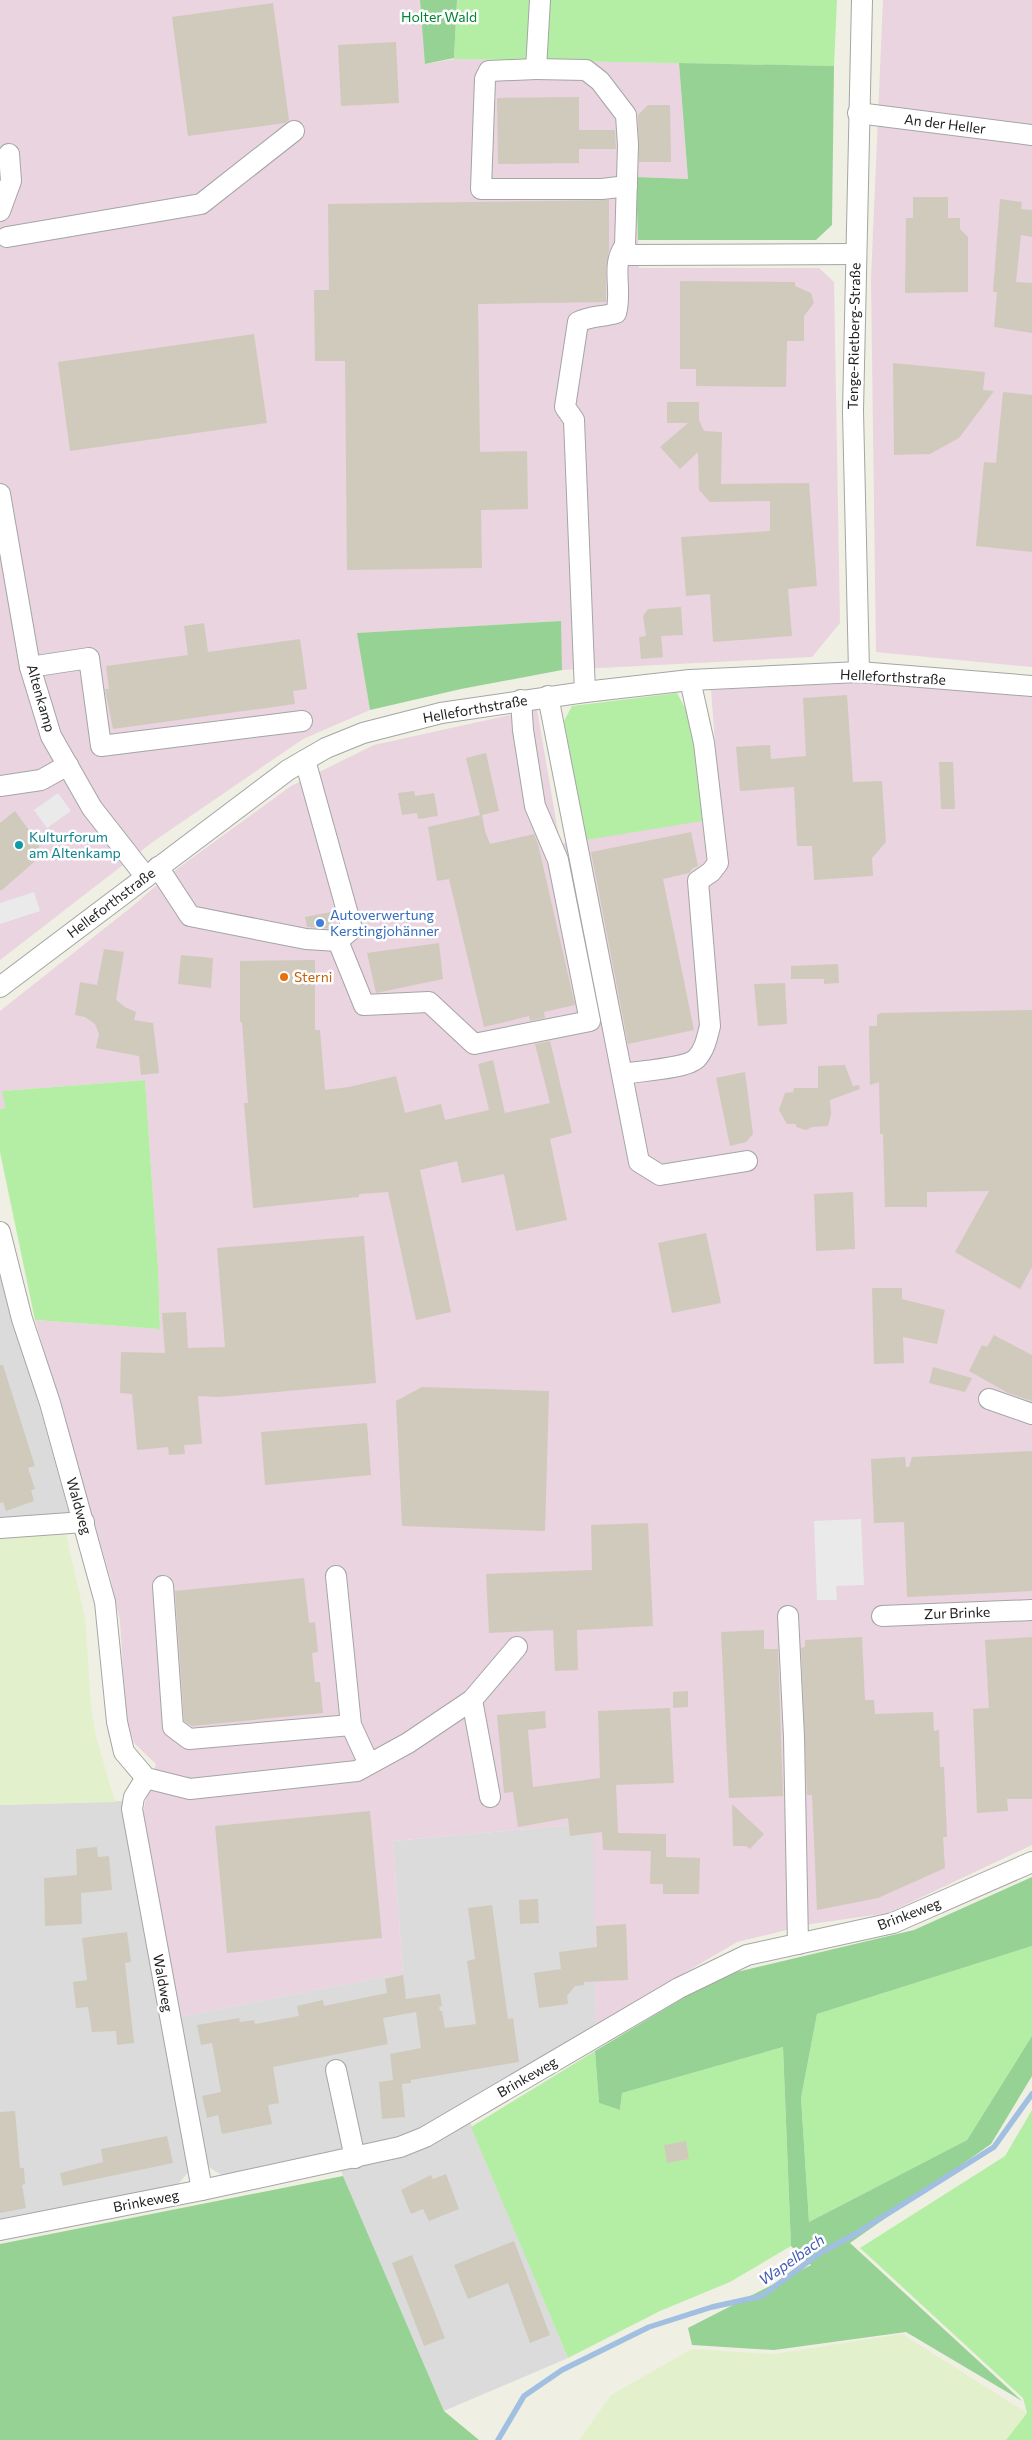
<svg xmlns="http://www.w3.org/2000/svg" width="1032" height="2440" font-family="Commissioner,sans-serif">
	<rect width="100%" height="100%" fill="#f0efe3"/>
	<g fill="#dcdbdb">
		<path d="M 0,1265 L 69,1513 L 0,1519 Z"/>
		<path d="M 123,1801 L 191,2169 L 178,2184 L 0,2220 L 0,1805 Z"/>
		<path d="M 594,1823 L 596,2025 L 461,2108 L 470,2122 L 568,2358 L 444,2411 L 343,2176 L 335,2152 L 222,2175 L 210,2168 L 202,2149 L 178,2017 L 403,1973 L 393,1841 Z"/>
	</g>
	<g fill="#e9d4df">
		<path d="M 0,0 L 420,0 L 426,64 L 454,59 L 679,63 L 688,179 L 636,177 L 639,268 L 819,268 L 834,282 L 840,623 L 812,657 L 562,670 L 560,621 L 358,633 L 370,710 L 303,739 L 154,841 L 0,960 Z"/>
		<path d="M 883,0 L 1032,0 L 1032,667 L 876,652 L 871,280 Z"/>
		<path d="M 876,682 L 1032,695 L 1032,1845 L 888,1913 L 811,1924 L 737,1942 L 596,2025 L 593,1823 L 393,1841 L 403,1973 L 178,2017 L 143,1811 L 156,1764 L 134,1743 L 126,1718 L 120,1621 L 111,1580 L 35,1320 L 160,1329 L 158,1268 L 145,1080 L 2,1091 L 5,1108 L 0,1109 L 0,1011 L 134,905 L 166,877 L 291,786 L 374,745 L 537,709 L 560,844 L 721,817 L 711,690 Z"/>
	</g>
	<g fill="#e3f0cc">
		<path d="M 65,1530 L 85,1618 L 91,1705 L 96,1737 L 115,1802 L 0,1805 L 0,1535 Z"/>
		<path d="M 902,2334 L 1027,2413 L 1006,2440 L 579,2440 L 611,2395 L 692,2349 L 774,2354 Z"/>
	</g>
	<g fill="#b4eea5">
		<path d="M 457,0 L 837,0 L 834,66 L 454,59 Z"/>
		<path d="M 677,693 L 692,721 L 708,820 L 586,840 L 564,721 L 572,706 Z"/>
		<path d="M 145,1080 L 158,1268 L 160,1329 L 35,1320 L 0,1152 L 0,1109 L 5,1108 L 2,1091 Z"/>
		<path d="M 1032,1946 L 1032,2036 L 967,2140 L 809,2222 L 801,2098 L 817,2014 Z"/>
		<path d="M 783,2047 L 791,2246 L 730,2282 L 660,2311 L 568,2358 L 471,2127 L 595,2051 L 599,2103 L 620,2110 L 622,2093 Z"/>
		<path d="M 1032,2110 L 1032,2440 L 1006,2440 L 1027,2413 L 1023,2398 L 860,2248 L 1005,2156 Z"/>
	</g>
	<g fill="#95d294">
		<path d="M 420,0 L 457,0 L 454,58 L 425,64 Z"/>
		<path d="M 679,63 L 834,66 L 832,225 L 816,240 L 638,240 L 636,177 L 688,179 Z"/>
		<path d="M 561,621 L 562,670 L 461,689 L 370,710 L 357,633 Z"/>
		<path d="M 1032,1877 L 1032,1946 L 817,2014 L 801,2098 L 809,2222 L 967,2140 L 1032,2036 L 1032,2076 L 991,2144 L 850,2243 L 1022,2401 L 906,2332 L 774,2350 L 692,2345 L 688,2328 L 811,2265 L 791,2246 L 783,2047 L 622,2093 L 620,2110 L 599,2103 L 595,2051 L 720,1976 L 914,1930 Z"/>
		<path d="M 343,2176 L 444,2411 L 479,2440 L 0,2440 L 0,2244 Z"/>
	</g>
	<g fill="#eaeaea">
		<path d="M 58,793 L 71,811 L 47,828 L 34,810 Z"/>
		<path d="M 34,892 L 40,911 L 0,924 L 0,903 Z"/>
		<path d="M 861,1519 L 864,1585 L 836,1586 L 837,1600 L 817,1600 L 814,1521 Z"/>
	</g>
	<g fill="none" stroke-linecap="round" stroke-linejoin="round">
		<path stroke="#a0bfe1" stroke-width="5.5" d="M 498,2440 L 524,2396 L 562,2370 L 649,2327 L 712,2307 L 762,2296 L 820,2253 L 857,2233 L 994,2147 L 1032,2094"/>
	</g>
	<g fill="#d0cabc">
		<path d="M 273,3 L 289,120 L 285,123 L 188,136 L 172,17 Z"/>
		<path d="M 396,42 L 399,103 L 341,106 L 338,45 Z"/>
		<path d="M 579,97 L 579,130 L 615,130 L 616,149 L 579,149 L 579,163 L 498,164 L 497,98 Z"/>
		<path d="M 648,105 L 670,105 L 671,162 L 639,162 L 638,115 Z"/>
		<path d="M 913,197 L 948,197 L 948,218 L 960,218 L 960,229 L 968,237 L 968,292 L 905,293 L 906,218 L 913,218 Z"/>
		<path d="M 1000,199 L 1022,202 L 1021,209 L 1032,210 L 1032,237 L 1021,235 L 1016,282 L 1032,283 L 1032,333 L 994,327 L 997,292 L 993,292 Z"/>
		<path d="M 609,200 L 609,250 L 606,268 L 606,302 L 478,304 L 480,452 L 527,451 L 528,509 L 481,510 L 482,568 L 347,570 L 345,361 L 315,361 L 314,290 L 329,290 L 328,204 Z"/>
		<path d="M 680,281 L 795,282 L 795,286 L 811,293 L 814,303 L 804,316 L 804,341 L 787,341 L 786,387 L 696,386 L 696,369 L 680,369 Z"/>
		<path d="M 254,334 L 267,423 L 70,451 L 58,362 Z"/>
		<path d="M 893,363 L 985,372 L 983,390 L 994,391 L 959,438 L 930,454 L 894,455 Z"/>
		<path d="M 1003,392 L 1032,395 L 1032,552 L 976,546 L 984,462 L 996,463 Z"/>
		<path d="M 667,402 L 699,402 L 699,420 L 704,431 L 722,432 L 721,484 L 809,483 L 817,586 L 788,589 L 792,636 L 713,642 L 710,594 L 686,596 L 681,537 L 770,531 L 770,501 L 710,502 L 699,490 L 698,452 L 680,469 L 660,447 L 688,423 L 667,423 Z"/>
		<path d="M 681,607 L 683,635 L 661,636 L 663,657 L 641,659 L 639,637 L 646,636 L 643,616 L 648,609 Z"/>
		<path d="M 204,623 L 208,652 L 300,639 L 307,689 L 293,691 L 295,704 L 113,729 L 105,689 L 109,689 L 106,666 L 188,655 L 184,626 Z"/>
		<path d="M 847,695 L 853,782 L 882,781 L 886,842 L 872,858 L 873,876 L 814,880 L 812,846 L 797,846 L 794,787 L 740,791 L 736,747 L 770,745 L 771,759 L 806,756 L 803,698 Z"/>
		<path d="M 486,753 L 499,811 L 482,815 L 485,831 L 490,844 L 534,834 L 538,844 L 575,1005 L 544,1012 L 545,1018 L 530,1021 L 529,1016 L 484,1027 L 449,879 L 437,881 L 428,827 L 480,815 L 466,758 Z"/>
		<path d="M 939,762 L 953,762 L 955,809 L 941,809 Z"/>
		<path d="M 414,791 L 415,796 L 434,793 L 438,816 L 418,819 L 417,813 L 402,815 L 398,793 Z"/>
		<path d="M 15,811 L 39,844 L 39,852 L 34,862 L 2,890 L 0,890 L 0,823 Z"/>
		<path d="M 691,832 L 698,866 L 693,868 L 689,873 L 663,879 L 694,1030 L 628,1044 L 591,852 Z"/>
		<path d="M 331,912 L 334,929 L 307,927 L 305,917 Z"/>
		<path d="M 439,943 L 443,979 L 376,993 L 367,953 Z"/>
		<path d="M 104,949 L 124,952 L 116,1000 L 125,1007 L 136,1012 L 134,1020 L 153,1023 L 159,1073 L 141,1075 L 139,1056 L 96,1048 L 99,1034 L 95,1024 L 85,1017 L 75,1015 L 80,982 L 97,985 Z"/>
		<path d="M 181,955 L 213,958 L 211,988 L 178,984 Z"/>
		<path d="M 315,960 L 315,1030 L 320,1030 L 325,1090 L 349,1087 L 396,1076 L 405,1113 L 441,1104 L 445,1120 L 489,1110 L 478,1064 L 493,1060 L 505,1113 L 550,1103 L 535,1044 L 550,1041 L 572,1133 L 550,1139 L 567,1220 L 516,1231 L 504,1174 L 462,1183 L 457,1161 L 420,1170 L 451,1312 L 416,1320 L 388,1192 L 359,1194 L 359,1197 L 253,1208 L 244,1103 L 248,1103 L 242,1022 L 240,1022 L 240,961 Z"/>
		<path d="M 838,964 L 839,983 L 824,984 L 824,979 L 791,979 L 791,966 Z"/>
		<path d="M 785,983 L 787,1024 L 758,1026 L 754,984 Z"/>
		<path d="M 1032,1010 L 1032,1267 L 1020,1289 L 955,1252 L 989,1191 L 927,1192 L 927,1207 L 885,1207 L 883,1134 L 880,1134 L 879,1082 L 870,1085 L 869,1026 L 877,1026 L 877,1015 L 881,1013 Z"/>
		<path d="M 845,1065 L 853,1086 L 859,1085 L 860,1089 L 830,1100 L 831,1114 L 828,1126 L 812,1127 L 806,1130 L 796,1127 L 796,1124 L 787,1124 L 779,1110 L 785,1093 L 793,1092 L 794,1088 L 818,1088 L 818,1066 Z"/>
		<path d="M 745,1072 L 753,1134 L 746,1142 L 730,1146 L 716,1078 Z"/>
		<path d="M 853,1192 L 855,1249 L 816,1251 L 814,1194 Z"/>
		<path d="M 706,1233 L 721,1303 L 672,1313 L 658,1243 Z"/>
		<path d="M 364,1236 L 376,1383 L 219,1397 L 198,1396 L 202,1444 L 184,1445 L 185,1454 L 169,1455 L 168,1447 L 137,1450 L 132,1394 L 120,1393 L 121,1352 L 165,1353 L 162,1313 L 186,1312 L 188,1348 L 225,1347 L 217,1248 Z"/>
		<path d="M 872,1288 L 902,1288 L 902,1299 L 945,1310 L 937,1344 L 903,1337 L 904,1363 L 874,1364 Z"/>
		<path d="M 994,1335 L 1032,1355 L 1032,1401 L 1008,1393 L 969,1371 L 982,1345 L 987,1347 Z"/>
		<path d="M 0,1365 L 3,1365 L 35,1466 L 28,1468 L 35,1489 L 31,1490 L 34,1501 L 6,1511 L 3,1502 L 0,1503 Z"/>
		<path d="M 933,1367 L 972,1378 L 965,1392 L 929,1383 Z"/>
		<path d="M 422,1387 L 549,1391 L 545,1531 L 402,1526 L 396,1401 Z"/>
		<path d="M 367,1423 L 371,1475 L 265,1485 L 261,1432 Z"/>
		<path d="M 1032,1451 L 1032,1591 L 907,1597 L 904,1522 L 874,1523 L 871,1459 L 905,1457 L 906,1467 L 909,1467 L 912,1457 Z"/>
		<path d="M 648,1523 L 653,1626 L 577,1630 L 578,1670 L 555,1671 L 553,1630 L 489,1633 L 486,1574 L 592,1570 L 591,1525 Z"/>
		<path d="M 304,1578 L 309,1623 L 315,1622 L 318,1652 L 312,1653 L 315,1682 L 320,1682 L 323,1713 L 192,1726 L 184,1721 L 175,1591 Z"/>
		<path d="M 764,1630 L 764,1649 L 778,1649 L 783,1796 L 729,1798 L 721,1632 Z"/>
		<path d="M 862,1637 L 865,1700 L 874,1700 L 875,1714 L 933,1712 L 934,1731 L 939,1730 L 940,1767 L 944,1767 L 947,1837 L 943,1837 L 945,1868 L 878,1898 L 817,1910 L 812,1795 L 807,1795 L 801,1648 L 805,1647 L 805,1640 Z"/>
		<path d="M 1032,1637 L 1032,1799 L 1007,1799 L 1008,1811 L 977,1813 L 973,1709 L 989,1708 L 985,1640 Z"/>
		<path d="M 688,1691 L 688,1707 L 673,1708 L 673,1692 Z"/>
		<path d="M 670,1708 L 674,1783 L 616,1785 L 618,1833 L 666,1834 L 666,1857 L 700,1858 L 699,1894 L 663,1894 L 663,1884 L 650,1884 L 651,1851 L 603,1850 L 602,1832 L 570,1836 L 568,1818 L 518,1827 L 513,1792 L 504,1793 L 497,1715 L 545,1711 L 546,1728 L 528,1730 L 533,1787 L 600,1778 L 598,1711 Z"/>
		<path d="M 732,1804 L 764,1834 L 750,1849 L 746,1846 L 733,1846 Z"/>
		<path d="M 370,1811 L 382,1938 L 227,1953 L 215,1826 Z"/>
		<path d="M 97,1847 L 98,1857 L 109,1856 L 112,1890 L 81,1893 L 82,1924 L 45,1926 L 44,1878 L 77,1875 L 76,1849 Z"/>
		<path d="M 538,1899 L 539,1923 L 520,1924 L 519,1900 Z"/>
		<path d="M 492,1905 L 508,2019 L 513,2018 L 519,2062 L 411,2080 L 411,2083 L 402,2084 L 405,2117 L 382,2119 L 379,2082 L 393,2080 L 390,2054 L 421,2048 L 416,2012 L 383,2018 L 388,2044 L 273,2067 L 279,2103 L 268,2105 L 272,2124 L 222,2134 L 218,2115 L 207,2118 L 202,2096 L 221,2092 L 212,2043 L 201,2045 L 197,2025 L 239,2018 L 240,2022 L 254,2020 L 255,2024 L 299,2016 L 297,2006 L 323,2000 L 324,2006 L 387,1993 L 385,1979 L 403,1975 L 406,1999 L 440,1994 L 442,2006 L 439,2007 L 440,2011 L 442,2011 L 445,2028 L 476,2024 L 467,1961 L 475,1959 L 468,1908 Z"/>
		<path d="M 626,1924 L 628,1980 L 584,1982 L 584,1985 L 575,1986 L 567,1996 L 568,2004 L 539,2008 L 534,1973 L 561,1969 L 559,1952 L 597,1947 L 596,1926 Z"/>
		<path d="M 127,1932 L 131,1962 L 125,1963 L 134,2043 L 117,2045 L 116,2031 L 92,2032 L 88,2007 L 76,2008 L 73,1982 L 87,1980 L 82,1938 Z"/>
		<path d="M 15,2111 L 20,2168 L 24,2168 L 25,2184 L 22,2185 L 26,2208 L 0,2213 L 0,2112 Z"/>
		<path d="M 167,2136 L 173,2163 L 63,2186 L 60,2173 L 103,2162 L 101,2149 Z"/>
		<path d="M 686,2141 L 689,2159 L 667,2163 L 664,2145 Z"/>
		<path d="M 446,2174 L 459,2209 L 429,2221 L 423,2209 L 411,2214 L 401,2190 L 431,2175 L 433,2179 Z"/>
		<path d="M 514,2241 L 550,2335 L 530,2343 L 508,2283 L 468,2299 L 454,2265 Z"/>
		<path d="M 412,2255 L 445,2338 L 424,2346 L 392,2263 Z"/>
	</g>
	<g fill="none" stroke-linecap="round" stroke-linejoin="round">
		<g stroke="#a5a5a5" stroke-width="22">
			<g id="minor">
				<path d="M 540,0 L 536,69 L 586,70 L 600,81 L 626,115 L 628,145 L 625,246 L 629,255 L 855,254"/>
				<path d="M 536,69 L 489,71 L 485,79 L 481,189 L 602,189 L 627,186"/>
				<path d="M 858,113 L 1032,135"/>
				<path d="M 0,211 L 11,181 L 9,154"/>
				<path d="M 7,237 L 201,204 L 294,131"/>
				<path d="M 0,494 L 30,667 L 51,736 L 92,808 L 146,877"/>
				<path d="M 30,667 L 89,658 L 101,746 L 302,721"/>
				<path d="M 859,672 L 853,411 L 862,0"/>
				<path d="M 585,692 L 574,420 L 565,407 L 578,322 C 590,316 603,317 616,313 C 623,290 610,265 625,246"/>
				<path d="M 548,696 L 639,1162 L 660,1175 L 747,1161"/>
				<path d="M 0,786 L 41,780 L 68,765"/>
				<path d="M 158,867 L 190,916 L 306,939 L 338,941 L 352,929 L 305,760"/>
				<path d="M 338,941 L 364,1005 L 429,1002 L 474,1044 L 590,1021 L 558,860 L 535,806 L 523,730 L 521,700"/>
				<path d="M 0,987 L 288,770 L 326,748 L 363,733 L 441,713 L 585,692 L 690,680 L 859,672 L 1032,686"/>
				<path d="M 622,1074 C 638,1071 687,1069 697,1058 C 705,1049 707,1038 710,1026 L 698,881 L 711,872 L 718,863 L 704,743 L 690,680"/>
				<path d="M 0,1232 L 22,1319 L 50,1403 L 105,1602 L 117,1722 L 124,1752 L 146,1778 L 190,1789 L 357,1771 L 408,1743 L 472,1700 L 517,1647"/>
				<path d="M 989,1399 L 1032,1414"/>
				<path d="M 0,1528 L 84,1522"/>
				<path d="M 336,1576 L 351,1725 L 369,1764"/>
				<path d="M 163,1586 L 173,1727 L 189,1739 L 351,1725"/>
				<path d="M 788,1616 L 794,1737 L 798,1944"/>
				<path d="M 882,1616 L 1032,1610"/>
				<path d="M 472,1700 L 490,1797"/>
				<path d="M 146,1778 L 134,1797 L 132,1809 L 202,2190"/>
				<path d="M 336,2070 L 355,2158"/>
				<path d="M 0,2230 L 202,2190 L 400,2147 L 425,2137 L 679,1988 L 747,1955 L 893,1923 L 1032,1862"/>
			</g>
		</g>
		<use href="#minor" stroke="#fff" stroke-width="20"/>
	</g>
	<circle fill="#0f9aa8" stroke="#fff" stroke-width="2" cx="19" cy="845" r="5"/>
	<circle fill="#3f7fe0" stroke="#fff" stroke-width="2" cx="320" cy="923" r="5"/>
	<circle fill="#e8710a" stroke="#fff" stroke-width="2" cx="284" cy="977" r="5"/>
	<g text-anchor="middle" stroke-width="5" stroke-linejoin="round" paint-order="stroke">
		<g font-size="14" fill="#038433" stroke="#fff">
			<text x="439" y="22">Holter Wald</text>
		</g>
		<g font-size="14" fill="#1e1e1e" stroke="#fff">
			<text transform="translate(945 124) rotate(7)" y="5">An der Heller</text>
			<text transform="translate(854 336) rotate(-89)" y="5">Tenge-Rietberg-Straße</text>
			<text transform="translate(893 677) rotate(3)" y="5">Helleforthstraße</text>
			<text transform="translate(41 698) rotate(74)" y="5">Altenkamp</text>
			<text transform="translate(475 709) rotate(-10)" y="5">Helleforthstraße</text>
			<text transform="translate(111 903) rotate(-37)" y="5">Helleforthstraße</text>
			<text transform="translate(79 1506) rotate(74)" y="5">Waldweg</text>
			<text transform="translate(957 1613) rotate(-2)" y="5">Zur Brinke</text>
			<text transform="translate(909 1914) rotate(-21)" y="5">Brinkeweg</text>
			<text transform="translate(163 1983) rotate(80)" y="5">Waldweg</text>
			<text transform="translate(527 2077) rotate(-30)" y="5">Brinkeweg</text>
			<text transform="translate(146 2201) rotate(-11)" y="5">Brinkeweg</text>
		</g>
		<g font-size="14" fill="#0d838f" stroke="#fff" text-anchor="start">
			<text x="29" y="842">Kulturforum<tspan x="29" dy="16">am Altenkamp</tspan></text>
		</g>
		<g font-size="14" fill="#366cbe" stroke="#fff" text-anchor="start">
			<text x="330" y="920">Autoverwertung<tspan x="330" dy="16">Kerstingjohänner</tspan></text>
		</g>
		<g font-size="14" fill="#c56008" stroke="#fff" text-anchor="start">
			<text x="294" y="982">Sterni</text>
		</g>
		<g font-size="15" font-style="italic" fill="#435bb4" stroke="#fff">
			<text transform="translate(792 2260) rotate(-35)" y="5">Wapelbach</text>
		</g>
	</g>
</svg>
